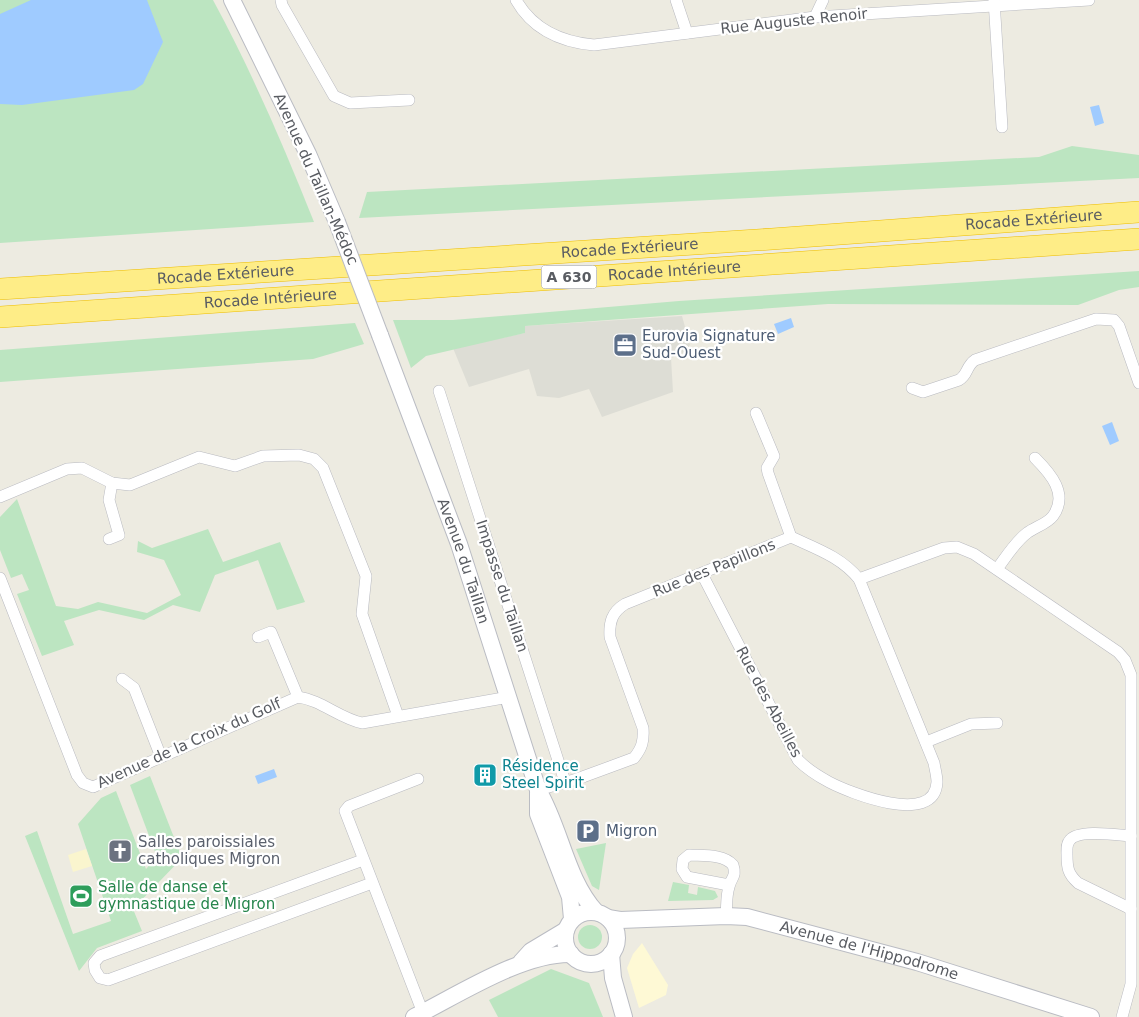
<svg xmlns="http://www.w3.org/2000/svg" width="1139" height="1017" font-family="'DejaVu Sans',sans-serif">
	<rect width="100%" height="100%" fill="#edebe1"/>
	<path fill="#fef9d5" d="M 642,943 L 668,985 L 666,995 L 639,1008 L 627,968 L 633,954 Z"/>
	<path fill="#ddddd5" d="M 682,316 L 690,345 L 682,354 L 671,358 L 673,392 L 602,417 L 589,389 L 559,398 L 537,396 L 529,369 L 469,387 L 453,348 L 525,333 L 524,326 Z"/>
	<g fill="#bce5c1">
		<path d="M 0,0 L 213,0 C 252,72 284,147 314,222 L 0,243 Z"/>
		<path d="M 1072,146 L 1139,155 L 1139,178 L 359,218 L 367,192 L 1039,157 Z"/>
		<path d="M 1139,271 L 1139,287 L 1119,290 L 1078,305 L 828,304 L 525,326 L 525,333 L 426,356 L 411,368 L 393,320 L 453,320 L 679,301 Z"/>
		<path d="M 355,323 L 364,344 L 313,359 L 0,382 L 0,350 Z"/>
		<path d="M 17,499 L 56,606 L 78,609 L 98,602 L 147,613 L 181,595 L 164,560 L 137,552 L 138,541 L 152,548 L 208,529 L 223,562 L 280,542 L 305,602 L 277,610 L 258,560 L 215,575 L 200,612 L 173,605 L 144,620 L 99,610 L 64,621 L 74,645 L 42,656 L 17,594 L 29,590 L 22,574 L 11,578 L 0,550 L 0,517 Z"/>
		<path d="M 150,776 L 182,858 L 133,909 L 142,931 L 97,948 L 79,971 L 25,836 L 37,831 L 73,934 L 111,921 L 78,824 L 101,798 L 116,791 L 146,869 L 157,857 L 130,785 Z"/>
		<path d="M 606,843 L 599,890 L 592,886 L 576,849 Z"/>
		<path d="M 673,882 L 689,885 L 688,893 L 697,895 L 698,887 L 715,891 L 718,897 L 713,900 L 668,901 Z"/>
		<circle cx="590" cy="937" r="12"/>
		<path d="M 551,969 L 589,983 L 603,1017 L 498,1017 L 489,1000 Z"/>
	</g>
	<path fill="#faf5ce" d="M 86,849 L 92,866 L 73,872 L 68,855 Z"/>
	<g fill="#9fcbff">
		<path d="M 31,0 L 147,0 L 163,42 L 143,84 L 134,90 L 22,105 L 0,104 L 0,14 Z"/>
		<path d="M 1099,105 L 1104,123 L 1095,126 L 1090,107 Z"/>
		<path d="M 791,318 L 794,327 L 778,334 L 774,324 Z"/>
		<path d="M 1112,422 L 1119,441 L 1110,445 L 1102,426 Z"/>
		<path d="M 274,769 L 277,777 L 258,784 L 255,776 Z"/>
	</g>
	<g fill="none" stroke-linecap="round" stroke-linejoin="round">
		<g stroke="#b9bac0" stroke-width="12">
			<g id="street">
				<path d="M 281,0 L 282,5 L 334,96 L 350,103 L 409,100"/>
				<path d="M 516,0 C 533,30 561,42 594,45 L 815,17 L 1089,0"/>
				<path d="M 676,0 L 687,33"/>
				<path d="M 994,0 L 1002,127"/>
				<path d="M 815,17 L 823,0"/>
				<path d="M 912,388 L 923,392 L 959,380 C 968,375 966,366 975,360 L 1096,319 L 1114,320 L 1119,326 L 1139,383"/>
				<path d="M 439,391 L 565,782"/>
				<path d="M 756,413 L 774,456 L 767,468 L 768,473 L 791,537"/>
				<path d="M 0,497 L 67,469 L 82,468 L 112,483 L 130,485 L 199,457 L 235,466 L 263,456 L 299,455 L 314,459 L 323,468 L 366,576 L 362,614 L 398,716"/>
				<path d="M 109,539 L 119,535 L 109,500 L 112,483"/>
				<path d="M 997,569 C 1006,557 1015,542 1027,533 C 1035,527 1047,524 1053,516 C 1069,494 1050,473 1035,458"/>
				<path d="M 702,574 L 798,760 C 807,769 818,776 829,782 C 850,793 935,827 937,782 C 937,776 935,769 934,763 L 859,579"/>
				<path d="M 0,578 L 77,775 L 83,783 L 93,787 L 298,697 C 321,700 339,718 362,723 L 509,697"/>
				<path d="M 258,637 L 271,632 L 298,697"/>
				<path d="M 122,679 L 134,688 L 161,757"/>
				<path d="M 926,742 L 971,724 L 997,723"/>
				<path d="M 418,779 L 349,806 L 345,811 L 423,1013"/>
				<path d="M 538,790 L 577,779 L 634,758 C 642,748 644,741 643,728 L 610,637 C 609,622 612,612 625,604 L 791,537 C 817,549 841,557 859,579 L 944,548 L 957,547 L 974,554 L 1118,652 L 1125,660 L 1131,675 L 1131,984 L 1122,1017"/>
				<path d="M 363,860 L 100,956 L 94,963 L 95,970 L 100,978 L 108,980 L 372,883"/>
				<path d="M 1131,909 L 1078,883 C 1068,874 1067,868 1067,855 C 1067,850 1066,844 1070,840 C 1079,829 1117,835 1131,836"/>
				<path d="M 726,916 C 727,906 726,896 729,887 C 731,877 737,877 733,865 C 723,854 703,856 689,855 L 683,860 L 682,869 L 687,877 L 729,885"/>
			</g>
		</g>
		<g stroke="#babcc3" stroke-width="18">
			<g id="secondary">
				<path d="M 232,0 L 308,154 L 337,222"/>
				<path id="s1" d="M 380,335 L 459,544 L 538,790 C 561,829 566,879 596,912"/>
				<path d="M 538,793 L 538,814 L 570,897 L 572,919"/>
				<circle cx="591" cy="938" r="26"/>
				<path id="s2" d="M 608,918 L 620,920 L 726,916 L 747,917 L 917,962 L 1091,1017"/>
				<path d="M 611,954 L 613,978 L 624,1017"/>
				<path d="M 521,962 L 531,951 L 566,930"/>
				<path d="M 414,1017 C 458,995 522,953 571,954"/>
			</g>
		</g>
		<g stroke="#eebd00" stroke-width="22">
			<g id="highway">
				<path id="s3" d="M 0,289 L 772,239 L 1139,212"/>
				<path id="s4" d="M 0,317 L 1139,239"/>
			</g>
		</g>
		<use href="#street" stroke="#fff" stroke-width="11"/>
		<use href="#secondary" stroke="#fff" stroke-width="16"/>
		<use href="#highway" stroke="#feed87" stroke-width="21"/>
		<g stroke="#babcc3" stroke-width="18" stroke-linecap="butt">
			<path id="secondary-bridge" d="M 337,222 L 380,335"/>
		</g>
		<use href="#secondary-bridge" stroke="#fff" stroke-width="16"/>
	</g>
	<defs>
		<g id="office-square" transform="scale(1.25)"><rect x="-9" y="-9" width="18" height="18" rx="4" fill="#5c6f8a" stroke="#fff"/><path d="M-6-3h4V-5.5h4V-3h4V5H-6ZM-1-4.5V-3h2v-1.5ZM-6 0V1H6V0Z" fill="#fff"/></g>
		<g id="building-square" transform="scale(1.25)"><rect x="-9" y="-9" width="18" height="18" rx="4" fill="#0f9aa8" stroke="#fff"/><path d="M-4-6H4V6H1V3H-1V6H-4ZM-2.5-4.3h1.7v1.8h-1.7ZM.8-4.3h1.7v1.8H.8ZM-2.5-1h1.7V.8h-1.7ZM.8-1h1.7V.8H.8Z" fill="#fff"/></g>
		<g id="parking-square" transform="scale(1.25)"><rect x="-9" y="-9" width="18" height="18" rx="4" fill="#5c6f8a" stroke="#fff"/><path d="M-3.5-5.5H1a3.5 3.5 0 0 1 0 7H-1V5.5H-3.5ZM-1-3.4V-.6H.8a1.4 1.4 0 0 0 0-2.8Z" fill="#fff"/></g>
		<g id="church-square" transform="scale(1.25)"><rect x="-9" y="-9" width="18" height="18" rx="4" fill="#6b7280" stroke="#fff"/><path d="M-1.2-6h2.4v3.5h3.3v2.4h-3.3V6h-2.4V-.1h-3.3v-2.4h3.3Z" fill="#fff"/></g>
		<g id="stadium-square" transform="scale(1.25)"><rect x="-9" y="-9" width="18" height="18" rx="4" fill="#2e9e5b" stroke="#fff"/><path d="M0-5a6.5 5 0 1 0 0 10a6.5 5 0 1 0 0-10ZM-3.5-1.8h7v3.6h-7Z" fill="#fff"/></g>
	</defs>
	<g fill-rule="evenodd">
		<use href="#office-square" x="625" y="345"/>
		<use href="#building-square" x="485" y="775"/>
		<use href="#parking-square" x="588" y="831"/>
		<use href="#church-square" x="120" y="851"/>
		<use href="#stadium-square" x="81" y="896"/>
	</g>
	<g text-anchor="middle" stroke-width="4.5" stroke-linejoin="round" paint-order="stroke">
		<rect fill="#fff" stroke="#8b8d91" stroke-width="1" x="541.5" y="265.5" width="55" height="23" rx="4"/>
		<g font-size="14" font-weight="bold" fill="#595c62">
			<text x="569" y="282">A 630</text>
		</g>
		<g font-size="15" fill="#595c62" stroke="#fff">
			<text transform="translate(794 21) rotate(-6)" y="5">Rue Auguste Renoir</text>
			<text transform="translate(316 179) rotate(66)" y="5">Avenue du Taillan-Médoc</text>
			<text dy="5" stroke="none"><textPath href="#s3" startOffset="1036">Rocade Extérieure</textPath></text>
			<text dy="5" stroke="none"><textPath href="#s3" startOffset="631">Rocade Extérieure</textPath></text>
			<text dy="5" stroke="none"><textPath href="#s4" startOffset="676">Rocade Intérieure</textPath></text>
			<text dy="5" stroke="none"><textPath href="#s3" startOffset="226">Rocade Extérieure</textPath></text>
			<text dy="5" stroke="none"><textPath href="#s4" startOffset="271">Rocade Intérieure</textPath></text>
			<text dy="5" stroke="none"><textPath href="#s1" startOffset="241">Avenue du Taillan</textPath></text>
			<text transform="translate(714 568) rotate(-22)" y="5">Rue des Papillons</text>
			<text transform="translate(502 586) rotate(72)" y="5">Impasse du Taillan</text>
			<text transform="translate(769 702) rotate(62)" y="5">Rue des Abeilles</text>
			<text transform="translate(189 743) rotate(-24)" y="5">Avenue de la Croix du Golf</text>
			<text dy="5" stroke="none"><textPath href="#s2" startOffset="266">Avenue de l'Hippodrome</textPath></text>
		</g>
		<g font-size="15" fill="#4e5e75" stroke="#fff" text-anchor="start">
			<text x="642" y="341">Eurovia Signature<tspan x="642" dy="17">Sud-Ouest</tspan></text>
			<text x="606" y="836">Migron</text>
		</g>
		<g font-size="15" fill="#0d838f" stroke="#fff" text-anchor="start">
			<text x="502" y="771">Résidence<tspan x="502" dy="17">Steel Spirit</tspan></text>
		</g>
		<g font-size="15" fill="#5b616d" stroke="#fff" text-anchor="start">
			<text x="138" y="847">Salles paroissiales<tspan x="138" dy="17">catholiques Migron</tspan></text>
		</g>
		<g font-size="15" fill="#27864d" stroke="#fff" text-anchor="start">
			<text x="98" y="892">Salle de danse et<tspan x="98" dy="17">gymnastique de Migron</tspan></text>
		</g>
	</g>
</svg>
